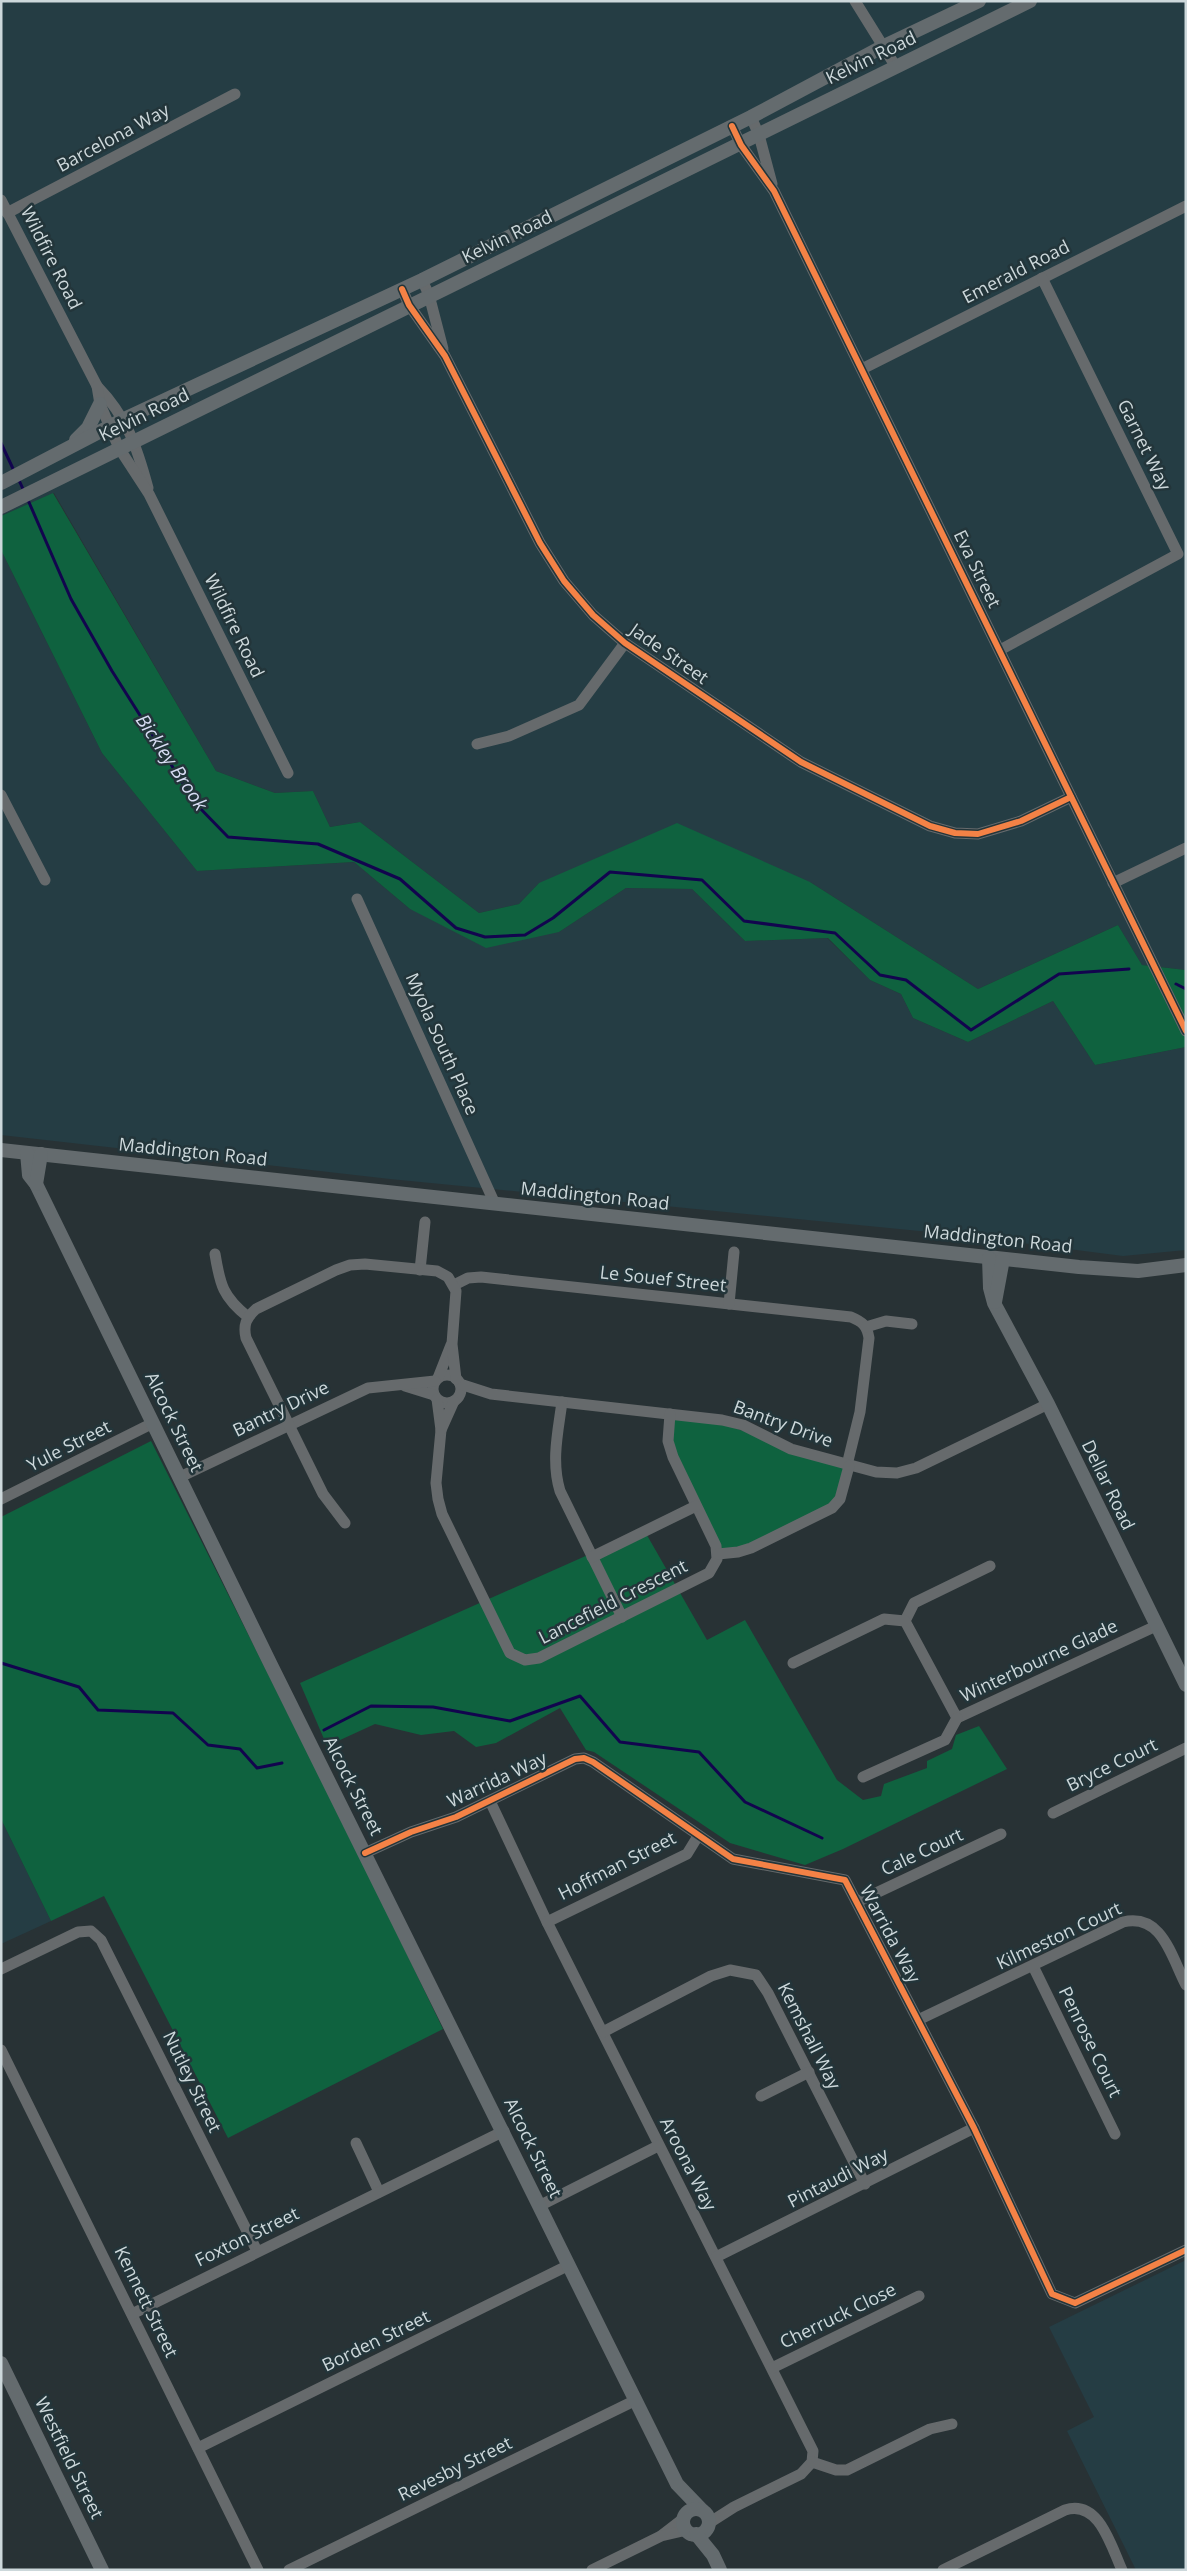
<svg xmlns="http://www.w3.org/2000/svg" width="1187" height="2571" font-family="'Open Sans',sans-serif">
	<rect width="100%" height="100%" fill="#283235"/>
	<g fill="#253d44">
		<path d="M 1,1 L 1186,1 L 1186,970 L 1142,965 L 1118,925 L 978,989 L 810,882 L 539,883 L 519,904 L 479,913 L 360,822 L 330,827 L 313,791 L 275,793 L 216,771 L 54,493 L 1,516 Z"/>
		<path d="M 1,550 L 102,753 L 197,871 L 354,862 L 410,909 L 559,932 L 626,888 L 692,889 L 745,941 L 827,938 L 870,980 L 901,994 L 913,1018 L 968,1042 L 1053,1001 L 1095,1065 L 1186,1047 L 1186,1250 L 1123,1256 L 960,1235 L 390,1179 L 1,1135 Z"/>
		<path d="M 1,1819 L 51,1921 L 1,1944 Z"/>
		<path d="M 1186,2260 L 1186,2570 L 1136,2570 L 1067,2431 L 1094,2417 L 1049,2327 Z"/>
	</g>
	<g fill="#0f623f">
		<path d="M 53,493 L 216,771 L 275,793 L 313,791 L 330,827 L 360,822 L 479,913 L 519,904 L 539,883 L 677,823 L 810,882 L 978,989 L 1118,925 L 1142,965 L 1186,970 L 1186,1047 L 1095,1065 L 1053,1001 L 968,1042 L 913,1018 L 901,994 L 870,980 L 828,938 L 745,941 L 692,889 L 626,888 L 559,932 L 486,948 L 410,909 L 354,862 L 197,871 L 102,753 L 1,550 L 1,516 Z"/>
		<path d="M 670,1414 L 704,1418 L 849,1466 L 840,1499 L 733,1553 L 718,1554 L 681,1475 L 669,1423 Z"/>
		<path d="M 151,1441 L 363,1863 L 443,2029 L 228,2138 L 104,1896 L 51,1921 L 1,1819 L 1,1517 Z"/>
		<path d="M 644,1530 L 707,1640 L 745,1620 L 837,1780 L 863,1800 L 881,1796 L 884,1784 L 927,1768 L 927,1761 L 952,1749 L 956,1735 L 979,1726 L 1007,1769 L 843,1849 L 805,1865 L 730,1843 L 594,1752 L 586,1750 L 560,1708 L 496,1743 L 476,1747 L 454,1731 L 421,1735 L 375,1724 L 327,1746 L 300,1683 Z"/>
	</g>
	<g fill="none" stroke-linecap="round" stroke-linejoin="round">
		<g stroke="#12044e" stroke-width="3">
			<path d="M 1,443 L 15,473"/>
			<path d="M 18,478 L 23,489"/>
			<path d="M 28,500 L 71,599 L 112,671 L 196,804 L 228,837 L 318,844 L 400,879 L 456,928 L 485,937 L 525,935 L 553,918 L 610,872 L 702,880 L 744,921 L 835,933 L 880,975 L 906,980 L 971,1030 L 1059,974 L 1129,969"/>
			<path d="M 1176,984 L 1186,989"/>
			<path d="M 1,1663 L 79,1687 L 98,1710 L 173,1713 L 208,1745 L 240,1749 L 257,1768 L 282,1763"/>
			<path d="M 324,1730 L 371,1706 L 433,1707 L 510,1721 L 580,1696 L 620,1742 L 699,1752 L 745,1802 L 822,1838"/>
		</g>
		<g stroke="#666a6c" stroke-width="11">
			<path d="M 855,1 L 896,67"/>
			<path d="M 751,117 L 759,135 L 772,184"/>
			<path d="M 732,126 L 741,145 L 774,191 L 1186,1031"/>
			<path d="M 1,200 L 97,386 C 127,417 137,447 148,488"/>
			<path d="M 7,213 L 235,94"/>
			<path d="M 422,280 L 429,295 L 443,349"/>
			<path d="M 402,289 L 409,305 L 445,356 L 540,543 L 564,581 L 593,615 L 625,643 L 801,762 L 930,826 L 955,833 L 978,834 L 1021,821 L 1071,797"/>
			<path d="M 862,369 L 1186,206"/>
			<path d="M 97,386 L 100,404 L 119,448 L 149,494 L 288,773"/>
			<path d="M 1000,650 L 1178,554 L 1042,278"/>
			<path d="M 477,744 L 509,736 L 579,705 L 625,643"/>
			<path d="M 1,795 L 45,880"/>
			<path d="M 1113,883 L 1186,848"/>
			<path d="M 357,899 L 495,1204"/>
			<path d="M 215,1254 C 220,1285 223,1297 248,1317"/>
			<path d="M 420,1270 L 425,1222"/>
			<path d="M 454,1285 L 468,1278 L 481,1277 L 851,1317 C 863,1322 867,1326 869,1338 L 860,1412 L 847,1465"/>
			<path d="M 729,1304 L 734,1252"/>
			<path d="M 866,1327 L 886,1321 L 912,1324"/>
			<circle cx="447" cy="1389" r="14"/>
			<path d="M 438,1378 L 451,1345"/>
			<path d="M 460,1384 L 491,1394 L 722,1420 L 743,1425 L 791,1449 L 876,1472 L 897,1473 L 916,1468 L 1048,1404"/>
			<path d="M 405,1386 L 434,1395"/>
			<path d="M 437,1399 L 441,1430 L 436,1483 L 438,1499 L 442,1514 L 510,1653 L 525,1660 L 539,1658 L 709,1573 L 717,1559 L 716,1546 L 673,1457 L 668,1441 L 670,1414"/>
			<path d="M 562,1402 C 558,1432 551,1461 560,1491 L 622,1617"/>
			<path d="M 441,1430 L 454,1401"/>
			<path d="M 180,1477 L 368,1388 L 435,1381"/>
			<path d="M 1,1499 L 153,1423"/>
			<path d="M 345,1523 L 323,1494 L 246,1338 C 243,1325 246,1318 256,1309 L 336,1270 L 350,1265 L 365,1264 L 437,1271 L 448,1277 L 456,1291 L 452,1344 L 456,1379"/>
			<path d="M 718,1554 L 738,1552 L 751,1548 L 832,1508 L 840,1499 L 849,1466"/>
			<path d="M 592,1557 L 696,1506"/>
			<path d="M 905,1621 L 914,1603 L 990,1566"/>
			<path d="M 793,1663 L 884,1619 L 905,1621 L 957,1718 L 1156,1626"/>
			<path d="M 863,1777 L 945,1740 L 957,1718"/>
			<path d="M 490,1801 L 547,1922 L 813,2451 L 812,2462 L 801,2474 L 734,2507 L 709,2523"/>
			<path d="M 1053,1813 L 1186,1748"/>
			<path d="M 365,1853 L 411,1832 L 456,1817 L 575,1759 L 584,1758 L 593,1762 L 733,1859 L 845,1880 L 974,2128 L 1052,2294 L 1075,2303 L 1186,2250"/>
			<path d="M 857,1902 L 1001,1834"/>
			<path d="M 547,1922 L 687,1854 L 698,1836"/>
			<path d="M 1033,1966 L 1115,2134"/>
			<path d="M 1,1969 L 78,1932 L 91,1931 L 101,1940 L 257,2251"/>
			<path d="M 918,2020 L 1123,1922 C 1162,1913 1171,1956 1186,1985"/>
			<path d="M 603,2032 L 711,1976 L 730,1970 L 756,1975 L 768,1993 L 865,2184"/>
			<path d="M 1,2050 L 258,2570"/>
			<path d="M 761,2096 L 809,2072"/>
			<path d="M 356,2143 L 379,2192"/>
			<path d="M 541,2205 L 658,2146"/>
			<path d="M 716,2257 L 974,2128"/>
			<path d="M 132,2314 L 504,2131"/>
			<path d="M 772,2368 L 919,2296"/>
			<path d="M 198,2448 L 569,2265"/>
			<path d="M 812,2462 L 836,2470 L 847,2470 L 930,2429 L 952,2424"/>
			<path d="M 662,2535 L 684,2518"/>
			<path d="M 289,2570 L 636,2400"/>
			<path d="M 592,2570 L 661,2536 L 687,2530"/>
			<path d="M 943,2570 L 1065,2510 C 1099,2499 1111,2546 1122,2570"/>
		</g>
		<g stroke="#646b6e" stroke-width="14">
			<path d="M 76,440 L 88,428 L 100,404"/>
			<path d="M 1,483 L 124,419 L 422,280 L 751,117 L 884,46 L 979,1"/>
			<path d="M 1,507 L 1030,1"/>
			<path d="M 1,1150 L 1079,1267 L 1138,1271 L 1186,1265"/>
			<path d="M 27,1153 L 29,1175 L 36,1184 L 271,1665 L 677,2484 L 702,2510"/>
			<path d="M 36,1184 L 41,1154"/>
			<path d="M 989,1258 L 990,1288 L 994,1303 L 1048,1404 L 1186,1685"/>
			<path d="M 995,1302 L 1003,1259"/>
			<path d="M 1,2363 L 102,2570"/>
			<circle cx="696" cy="2522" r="13"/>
			<path d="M 696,2534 L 713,2555 L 720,2570"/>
		</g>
		<g stroke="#23353a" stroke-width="9">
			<g id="cycleway">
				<path d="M 732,126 L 741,145 L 774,191 L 1186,1031"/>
				<path d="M 402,289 L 409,305 L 445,356 L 540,543 L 564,581 L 593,615 L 625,643 L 801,762 L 930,826 L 955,833 L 978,834 L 1021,821 L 1071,797"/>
				<path d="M 365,1853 L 411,1832 L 456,1817 L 575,1759 L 584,1758 L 593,1762 L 733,1859 L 845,1880 L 974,2128 L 1052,2294 L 1075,2303 L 1186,2250"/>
			</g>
		</g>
		<use href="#cycleway" stroke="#f48246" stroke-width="6"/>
	</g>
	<g text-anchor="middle" stroke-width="5" stroke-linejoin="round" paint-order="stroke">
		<g font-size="18" fill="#cdd8db" stroke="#23353a">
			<text transform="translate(871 58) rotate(-26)" y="6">Kelvin Road</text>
			<text transform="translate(113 138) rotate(-28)" y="6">Barcelona Way</text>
			<text transform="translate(507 237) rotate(-26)" y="6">Kelvin Road</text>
			<text transform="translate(51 258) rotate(63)" y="6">Wildfire Road</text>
			<text transform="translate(1016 272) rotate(-27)" y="6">Emerald Road</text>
			<text transform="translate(144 415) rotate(-26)" y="6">Kelvin Road</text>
			<text transform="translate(1144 445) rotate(64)" y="6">Garnet Way</text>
			<text transform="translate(977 569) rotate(64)" y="6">Eva Street</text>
			<text transform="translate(234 626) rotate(64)" y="6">Wildfire Road</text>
			<text transform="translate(669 654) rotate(35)" y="6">Jade Street</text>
			<text transform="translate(442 1044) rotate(66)" y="6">Myola South Place</text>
			<text transform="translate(193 1152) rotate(6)" y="6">Maddington Road</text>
			<text transform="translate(595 1196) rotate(6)" y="6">Maddington Road</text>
			<text transform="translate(998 1239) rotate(6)" y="6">Maddington Road</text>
			<text transform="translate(663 1279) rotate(6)" y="6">Le Souef Street</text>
			<text transform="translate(281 1409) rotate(-26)" y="6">Bantry Drive</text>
			<text transform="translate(174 1422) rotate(64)" y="6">Alcock Street</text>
			<text transform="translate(783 1424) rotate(20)" y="6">Bantry Drive</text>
			<text transform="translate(69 1446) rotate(-27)" y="6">Yule Street</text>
			<text transform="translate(1108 1485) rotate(64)" y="6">Dellar Road</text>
			<text transform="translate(613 1602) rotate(-27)" y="6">Lancefield Crescent</text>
			<text transform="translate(1039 1661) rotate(-25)" y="6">Winterbourne Glade</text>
			<text transform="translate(1112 1765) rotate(-26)" y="6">Bryce Court</text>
			<text transform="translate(497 1780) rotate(-25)" y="6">Warrida Way</text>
			<text transform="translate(353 1786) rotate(63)" y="6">Alcock Street</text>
			<text transform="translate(922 1852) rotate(-25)" y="6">Cale Court</text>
			<text transform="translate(617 1866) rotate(-27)" y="6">Hoffman Street</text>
			<text transform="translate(890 1934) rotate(62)" y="6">Warrida Way</text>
			<text transform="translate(1059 1936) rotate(-25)" y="6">Kilmeston Court</text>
			<text transform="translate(809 2036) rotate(63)" y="6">Kemshall Way</text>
			<text transform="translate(1090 2042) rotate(64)" y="6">Penrose Court</text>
			<text transform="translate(192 2082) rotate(64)" y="6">Nutley Street</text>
			<text transform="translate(533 2148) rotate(64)" y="6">Alcock Street</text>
			<text transform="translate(688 2164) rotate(63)" y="6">Aroona Way</text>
			<text transform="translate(838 2178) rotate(-27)" y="6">Pintaudi Way</text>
			<text transform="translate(247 2237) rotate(-26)" y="6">Foxton Street</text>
			<text transform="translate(146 2302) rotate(64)" y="6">Kennett Street</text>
			<text transform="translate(838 2316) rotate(-26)" y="6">Cherruck Close</text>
			<text transform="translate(376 2341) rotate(-26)" y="6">Borden Street</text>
			<text transform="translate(69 2458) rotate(64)" y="6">Westfield Street</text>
			<text transform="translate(455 2469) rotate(-26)" y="6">Revesby Street</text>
		</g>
		<g font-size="19" font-style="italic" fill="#d8ddf4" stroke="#23353a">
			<text transform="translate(172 762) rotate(56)" y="7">Bickley Brook</text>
		</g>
	</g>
	<rect width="1187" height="2571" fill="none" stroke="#cdd8db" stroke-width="5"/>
</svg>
